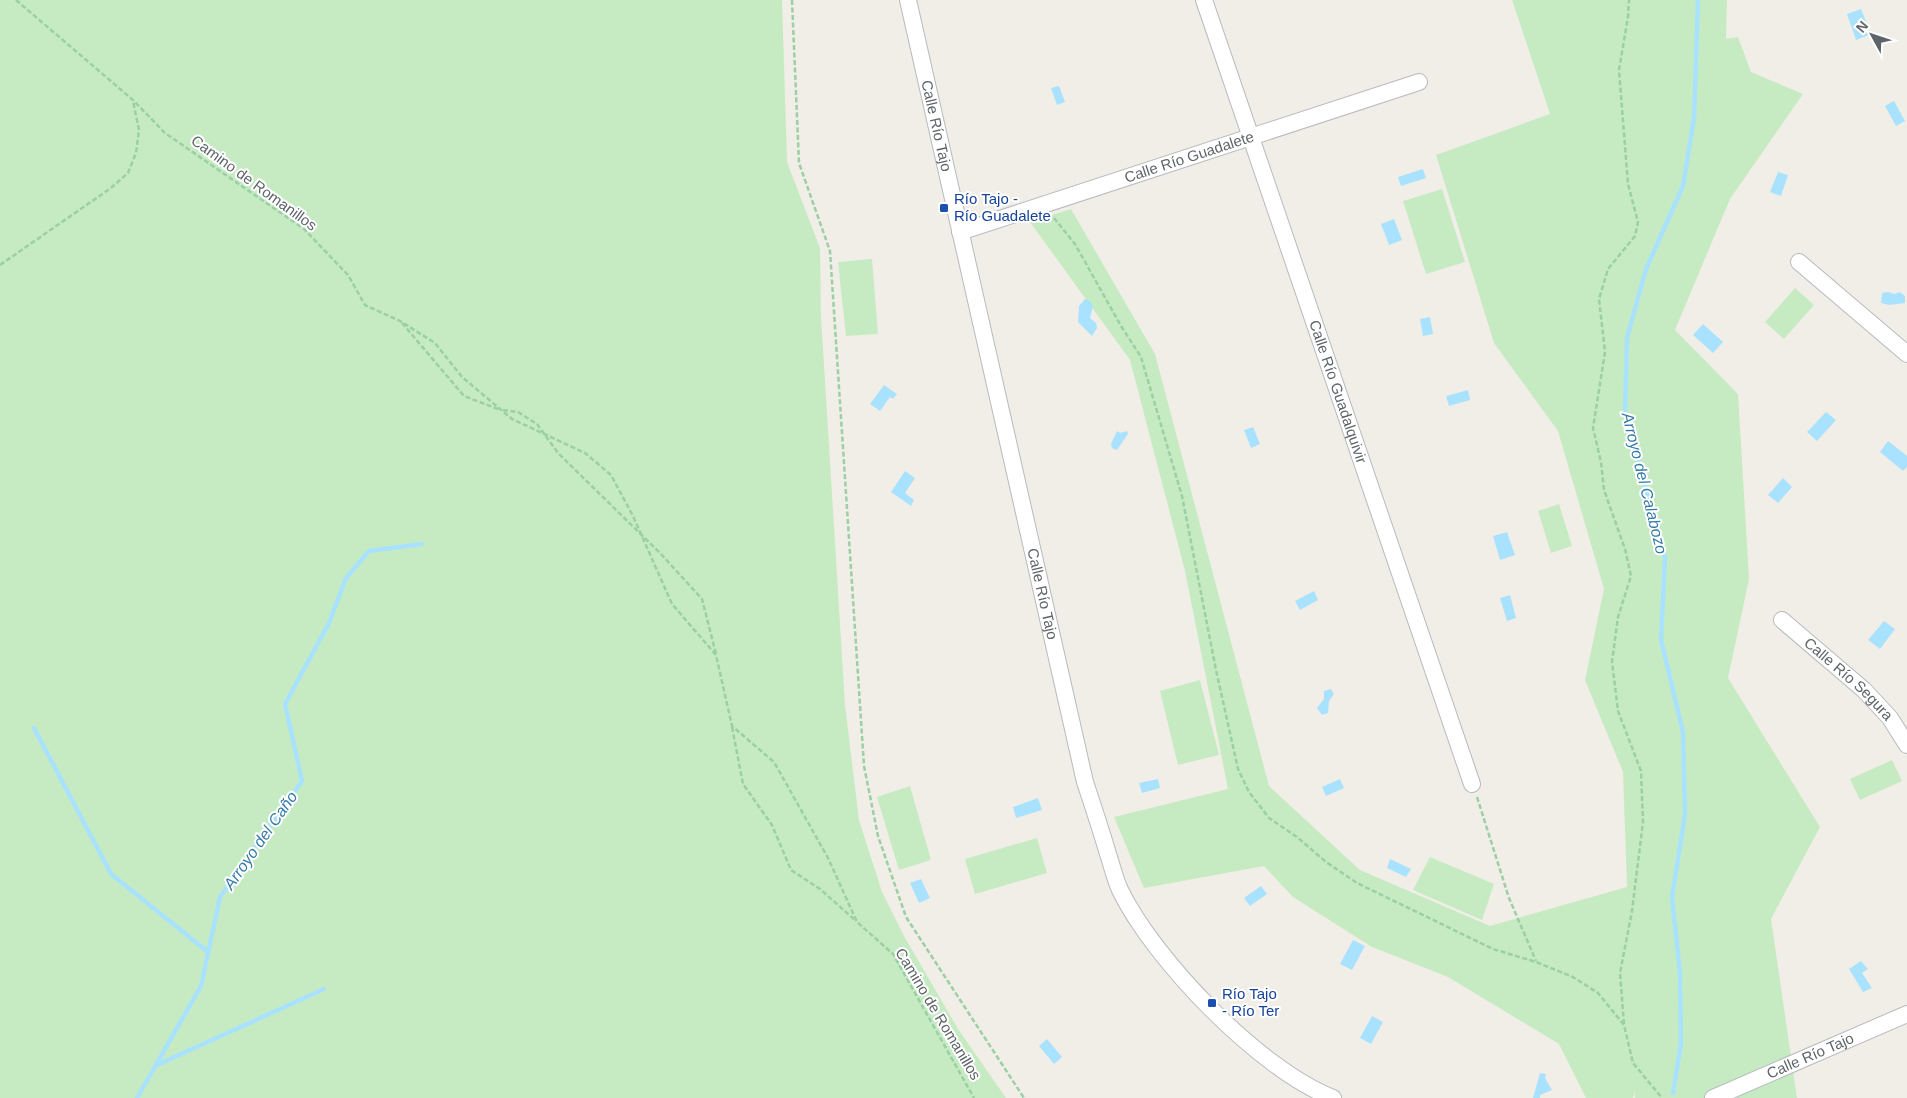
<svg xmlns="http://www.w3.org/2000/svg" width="1907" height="1098" font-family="Helvetica,sans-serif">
	<rect width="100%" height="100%" fill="#f1eee7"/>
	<g fill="#c6ebc2">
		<path d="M 0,0 L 782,0 L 787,162 L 820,248 L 821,316 L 845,705 L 859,820 L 882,892 L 904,936 L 958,1029 L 1006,1098 L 0,1098 Z"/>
		<path d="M 1512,0 L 1727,0 L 1726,39 L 1738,37 L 1751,72 L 1803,94 L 1730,199 L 1675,330 L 1738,394 L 1749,579 L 1728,678 L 1820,827 L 1771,919 L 1797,1098 L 1635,1098 L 1635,1091 L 1633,1098 L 1586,1098 L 1559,1044 L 1448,977 L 1372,947 L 1293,897 L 1264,866 L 1144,888 L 1114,817 L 1228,789 L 1185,571 L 1130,360 L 1030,222 L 1071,209 L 1155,354 L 1269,786 L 1360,870 L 1490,926 L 1627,887 L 1623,772 L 1585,680 L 1604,589 L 1558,431 L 1494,343 L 1436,155 L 1550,114 Z"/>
		<path d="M 1442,189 L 1465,262 L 1426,274 L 1403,201 Z"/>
		<path d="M 872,259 L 878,334 L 846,336 L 838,262 Z"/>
		<path d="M 1795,288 L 1814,305 L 1784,339 L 1765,322 Z"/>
		<path d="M 1559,504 L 1572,546 L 1551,553 L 1538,511 Z"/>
		<path d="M 1200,680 L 1219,755 L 1178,765 L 1160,691 Z"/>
		<path d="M 1892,760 L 1902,781 L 1860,800 L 1850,779 Z"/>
		<path d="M 910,786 L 931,860 L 899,870 L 877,797 Z"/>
		<path d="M 1037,838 L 1047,873 L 975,894 L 965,859 Z"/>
		<path d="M 1430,857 L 1494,884 L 1482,920 L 1413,890 Z"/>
	</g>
	<g fill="#a9e2ff">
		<path d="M 1861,9 L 1871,34 L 1856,40 L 1847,14 Z"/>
		<path d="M 1059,86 L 1065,102 L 1057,105 L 1051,88 Z"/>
		<path d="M 1894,101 L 1905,121 L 1896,126 L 1885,106 Z"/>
		<path d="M 1423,169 L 1426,178 L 1401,186 L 1398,177 Z"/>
		<path d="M 1778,172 L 1788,175 L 1781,196 L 1770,192 Z"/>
		<path d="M 1394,219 L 1402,240 L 1389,245 L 1381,224 Z"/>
		<path d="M 1888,292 L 1894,294 L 1900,292 L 1905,296 L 1905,303 L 1889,305 L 1881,303 L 1882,293 Z"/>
		<path d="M 1085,299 L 1090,301 L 1093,306 L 1090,318 L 1096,323 L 1097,328 L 1092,336 L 1078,322 L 1079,306 Z"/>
		<path d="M 1430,317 L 1433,334 L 1423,336 L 1420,319 Z"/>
		<path d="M 1703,324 L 1723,342 L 1713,353 L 1693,335 Z"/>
		<path d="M 884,385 L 897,394 L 893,399 L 890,397 L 880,411 L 870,404 Z"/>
		<path d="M 1468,390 L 1470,400 L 1449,406 L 1446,396 Z"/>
		<path d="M 1826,412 L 1836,420 L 1817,441 L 1807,432 Z"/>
		<path d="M 1253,427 L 1260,444 L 1251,448 L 1244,430 Z"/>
		<path d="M 1117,431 L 1120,433 L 1127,431 L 1128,434 L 1117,450 L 1112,448 L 1111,444 Z"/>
		<path d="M 1888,441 L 1907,456 L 1907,467 L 1903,471 L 1880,452 Z"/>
		<path d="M 905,471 L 915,478 L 905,493 L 914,500 L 911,506 L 891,492 Z"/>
		<path d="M 1783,478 L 1792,487 L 1778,503 L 1768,495 Z"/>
		<path d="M 1507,532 L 1515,555 L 1500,560 L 1493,536 Z"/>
		<path d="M 1314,591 L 1318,600 L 1300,610 L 1295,601 Z"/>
		<path d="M 1510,595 L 1516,618 L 1507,621 L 1500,598 Z"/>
		<path d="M 1884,621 L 1895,629 L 1880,649 L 1868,640 Z"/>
		<path d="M 1331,689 L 1334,694 L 1329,701 L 1328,713 L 1322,715 L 1317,708 L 1324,699 L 1324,691 Z"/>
		<path d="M 1158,779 L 1160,788 L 1142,793 L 1139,783 Z"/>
		<path d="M 1340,779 L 1344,788 L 1326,796 L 1322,787 Z"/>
		<path d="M 1038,798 L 1042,810 L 1016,818 L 1013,807 Z"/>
		<path d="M 1390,859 L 1411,869 L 1406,877 L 1387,868 Z"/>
		<path d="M 921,879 L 930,898 L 919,903 L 910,883 Z"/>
		<path d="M 1261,886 L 1267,894 L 1250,906 L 1244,898 Z"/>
		<path d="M 1353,940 L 1365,946 L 1352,970 L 1340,964 Z"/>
		<path d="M 1861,961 L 1868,969 L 1862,973 L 1872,988 L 1863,992 L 1849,969 Z"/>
		<path d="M 1372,1016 L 1383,1022 L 1371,1044 L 1360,1038 Z"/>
		<path d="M 1047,1039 L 1062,1057 L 1054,1064 L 1039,1046 Z"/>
		<path d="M 1540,1073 L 1546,1074 L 1545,1078 L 1552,1090 L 1540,1095 L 1540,1098 L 1533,1098 Z"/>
	</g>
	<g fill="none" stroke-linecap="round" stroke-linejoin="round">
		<g stroke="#a9e2ff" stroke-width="4.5">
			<path d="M 34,728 L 111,874 L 208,952"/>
			<path d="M 157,1065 L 324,989"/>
			<path d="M 1673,1093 L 1681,1044 L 1680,974 L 1672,897 L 1685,814 L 1683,732 L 1661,640 L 1665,558 L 1625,411 L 1627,338 L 1646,269 L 1683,186 L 1694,118 L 1698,0"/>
			<path d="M 137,1098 L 201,986 L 220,897 L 302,781 L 285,704 L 329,623 L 346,578 L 369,551 L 422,544"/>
		</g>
		<g stroke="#b7babe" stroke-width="18">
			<g id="minor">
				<path id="s1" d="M 908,0 L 1085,782 C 1093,806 1101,830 1108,854 C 1112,866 1115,879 1120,890 C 1154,960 1260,1070 1333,1098"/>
				<path id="s2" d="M 1204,0 L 1472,784"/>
				<path id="s3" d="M 960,232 L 1419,82"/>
				<path d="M 1799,262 L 1907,354"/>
				<path id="s4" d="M 1782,620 L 1864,690 L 1890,718 L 1907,745"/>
				<path id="s5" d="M 1713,1098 L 1907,1014"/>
			</g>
		</g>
		<g stroke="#9bcfa5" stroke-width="2.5" stroke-dasharray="5 2.5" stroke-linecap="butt">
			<path d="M 16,0 L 133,100 L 165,133 L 304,229 L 348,275 L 365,305 L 400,321 L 435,343 L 462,377 L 512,419 L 585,453 L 611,475 L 633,516 L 672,604 L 716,655 L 732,726 L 774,762 L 828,858 L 857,922 L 893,954 L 974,1098"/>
			<path d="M 792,0 L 799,163 L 830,251 L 864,766 L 878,836 L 906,917 L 1024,1098"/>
			<path d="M 1054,218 L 1075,244 L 1121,326 L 1141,357 L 1182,496 L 1216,670 L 1238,769 L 1249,792 L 1269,818 L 1297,837 L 1326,862 L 1357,883 L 1493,949 L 1536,962 L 1573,977 L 1598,993 L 1624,1025 L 1633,1063 L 1662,1098"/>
			<path d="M 0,265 L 111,188 L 128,173 L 136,153 L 139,130 L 133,101"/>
			<path d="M 402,323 L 464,396 L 498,409"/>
			<path d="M 503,410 L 518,412 L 537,424 L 558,453 L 660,553 L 702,599 L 716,654"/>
			<path d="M 732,727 L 743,784 L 772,825 L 791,870 L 820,889 L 856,921"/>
			<path d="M 1477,797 L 1509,898 L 1536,961"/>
			<path d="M 1624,1024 L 1620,973 L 1632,911 L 1643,822 L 1641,771 L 1618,711 L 1612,662 L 1618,617 L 1631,576 L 1625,549 L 1604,490 L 1601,462 L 1593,428 L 1605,352 L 1599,299 L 1608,269 L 1635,236 L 1638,222 L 1628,184 L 1619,70 L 1628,17 L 1629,0"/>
		</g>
		<use href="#minor" stroke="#fff" stroke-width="16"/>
	</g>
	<g fill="#1a4fb4" stroke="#fff" stroke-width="2">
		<rect x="939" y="203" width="10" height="10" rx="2.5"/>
		<rect x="1207" y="998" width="10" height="10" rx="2.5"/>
	</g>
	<g text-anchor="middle" stroke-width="4" stroke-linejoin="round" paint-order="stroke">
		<g font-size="15" fill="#5e6468" stroke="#fff">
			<text dy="5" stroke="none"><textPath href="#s1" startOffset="129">Calle Río Tajo</textPath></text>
			<text dy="5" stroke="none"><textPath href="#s3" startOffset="241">Calle Río Guadalete</textPath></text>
			<text transform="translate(254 183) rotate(36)" y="5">Camino de Romanillos</text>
			<text dy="5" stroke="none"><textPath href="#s2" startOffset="414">Calle Río Guadalquivir</textPath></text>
			<text dy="5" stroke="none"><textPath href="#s1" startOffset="609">Calle Río Tajo</textPath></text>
			<text dy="5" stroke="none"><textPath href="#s4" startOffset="89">Calle Río Segura</textPath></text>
			<text transform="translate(938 1014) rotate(59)" y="5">Camino de Romanillos</text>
			<text dy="5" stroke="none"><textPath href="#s5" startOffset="106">Calle Río Tajo</textPath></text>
		</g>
		<g font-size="15" fill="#164399" stroke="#fff" text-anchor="start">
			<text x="954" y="204">Río Tajo -<tspan x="954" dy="17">Río Guadalete</tspan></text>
			<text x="1222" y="999">Río Tajo<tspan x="1222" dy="17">- Río Ter</tspan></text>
		</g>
		<g font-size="16" font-style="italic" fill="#367aa9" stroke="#fff">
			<text transform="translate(1645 483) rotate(76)" y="6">Arroyo del Calabozo</text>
			<text transform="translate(260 840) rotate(-55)" y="6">Arroyo del Caño</text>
		</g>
	</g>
	<g transform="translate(1872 35) rotate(310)" stroke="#ffffff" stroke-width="4" paint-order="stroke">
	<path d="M0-4L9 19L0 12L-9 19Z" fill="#5e6468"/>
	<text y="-8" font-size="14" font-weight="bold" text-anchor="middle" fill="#5e6468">N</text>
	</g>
</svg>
